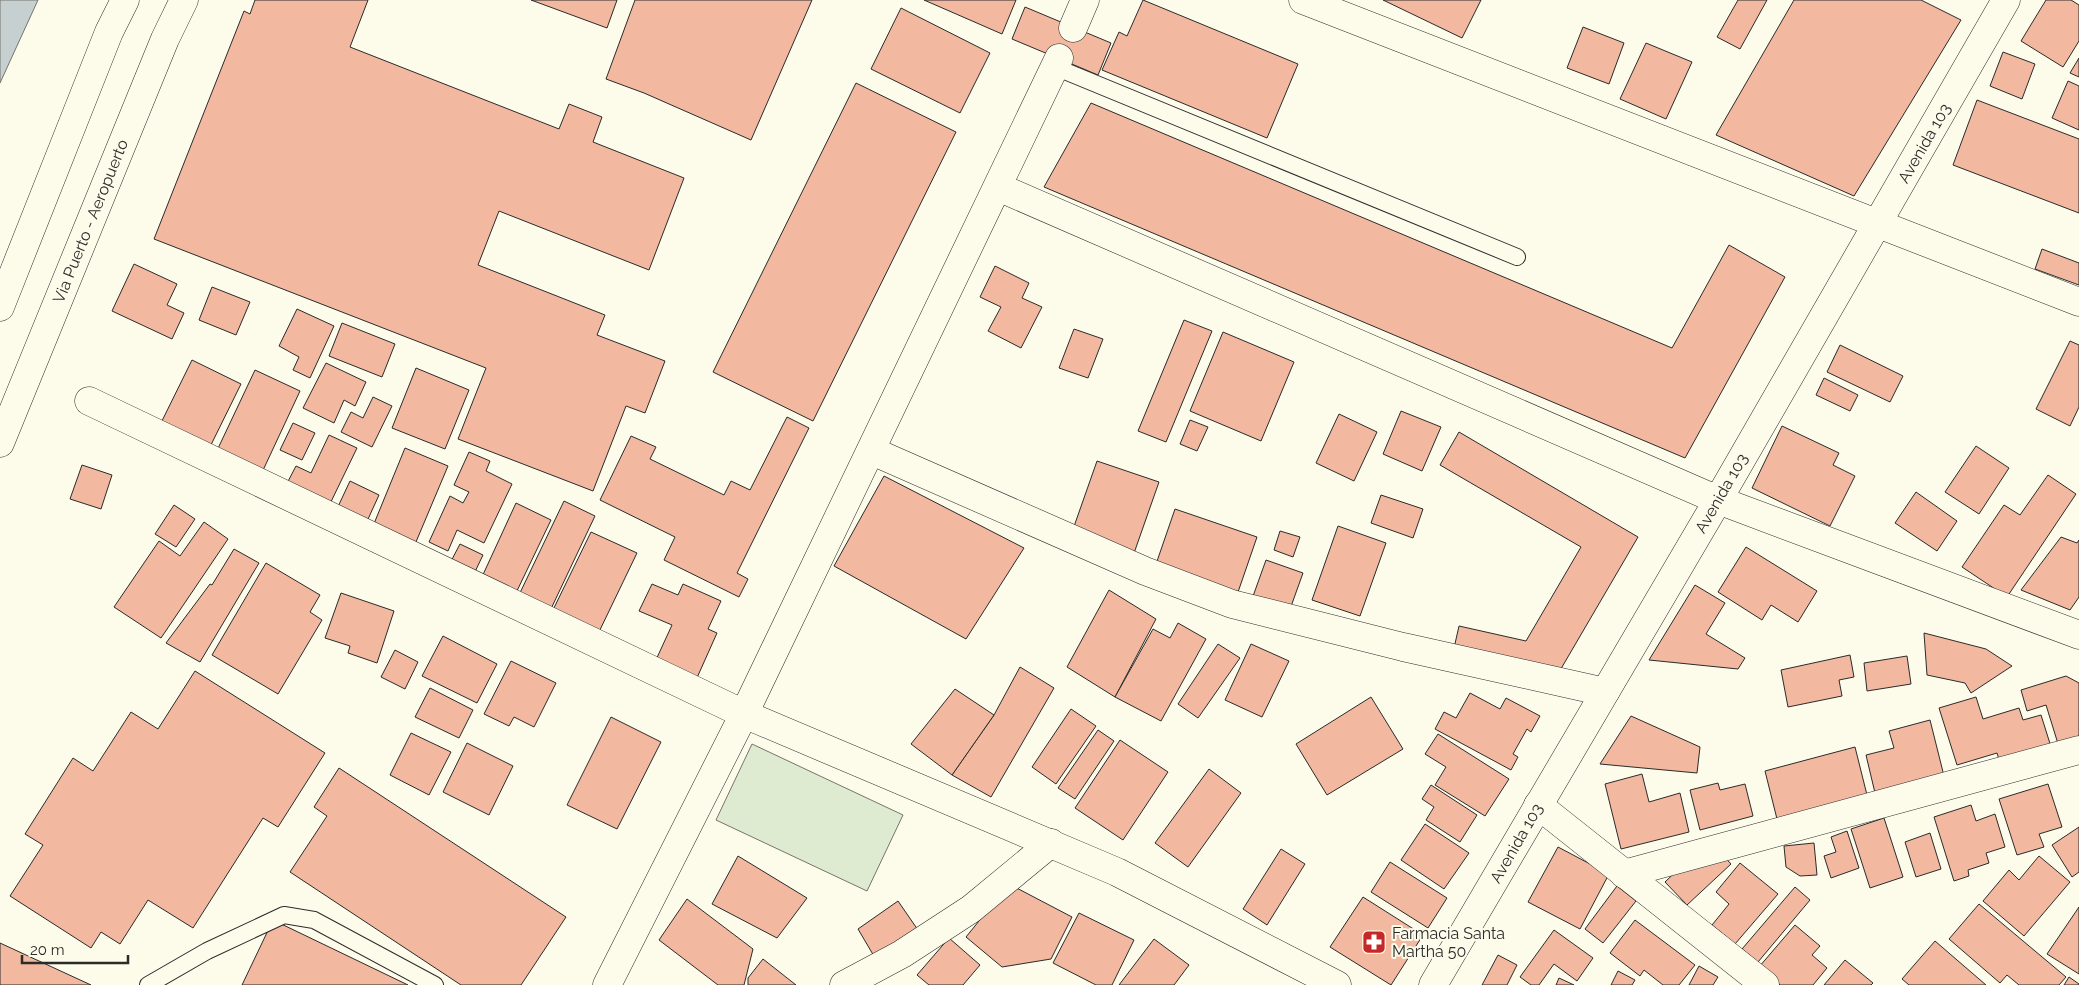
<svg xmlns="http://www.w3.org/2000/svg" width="2079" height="985" font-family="Raleway,sans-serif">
	<rect width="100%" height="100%" fill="#fdfbea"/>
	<path fill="#deebd1" stroke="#74746e" d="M 752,744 L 903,815 L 867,891 L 716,820 Z"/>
	<path fill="#c7d0d0" stroke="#74746e" d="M 0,0 L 38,0 L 0,83 Z"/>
	<g fill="#f2b8a0" stroke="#2b2b2b">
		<path d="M 255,0 L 368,0 L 350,47 L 559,129 L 569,104 L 602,117 L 593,142 L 684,178 L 649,270 L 499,211 L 478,265 L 605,315 L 597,335 L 665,361 L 645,413 L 626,406 L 593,491 L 458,439 L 486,368 L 154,239 L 244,11 L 250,14 Z"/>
		<path d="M 531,0 L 617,0 L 607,28 Z"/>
		<path d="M 635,0 L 812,0 L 751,140 L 644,93 L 606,79 Z"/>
		<path d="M 924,0 L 1016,0 L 1002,34 Z"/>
		<path d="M 1143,0 L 1298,64 L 1267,138 L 1102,70 L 1119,32 L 1127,36 Z"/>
		<path d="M 1383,0 L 1481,0 L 1462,38 Z"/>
		<path d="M 1738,0 L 1767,0 L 1740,49 L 1717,37 Z"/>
		<path d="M 1794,0 L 1921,0 L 1961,20 L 1854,196 L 1716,135 Z"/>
		<path d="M 2046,0 L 2071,0 L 2079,5 L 2079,41 L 2063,67 L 2021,41 Z"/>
		<path d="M 1025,7 L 1111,43 L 1098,75 L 1012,39 Z"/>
		<path d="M 901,8 L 990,53 L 960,113 L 871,69 Z"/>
		<path d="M 1583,27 L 1624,43 L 1609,84 L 1567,68 Z"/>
		<path d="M 1646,43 L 1692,62 L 1666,119 L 1620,99 Z"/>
		<path d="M 2003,52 L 2035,64 L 2022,99 L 1990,86 Z"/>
		<path d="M 2079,58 L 2079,77 L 2070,73 Z"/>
		<path d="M 2068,81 L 2079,86 L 2079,130 L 2052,118 Z"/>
		<path d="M 856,83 L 956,132 L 813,421 L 713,372 Z"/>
		<path d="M 1977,100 L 2079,139 L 2079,213 L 1953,165 Z"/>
		<path d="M 1091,103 L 1672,348 L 1729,245 L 1785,277 L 1685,458 L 1044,187 Z"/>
		<path d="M 2042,249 L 2079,263 L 2079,285 L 2035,269 Z"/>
		<path d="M 134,264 L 177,284 L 167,305 L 184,313 L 172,339 L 112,311 Z"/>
		<path d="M 995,266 L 1029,283 L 1022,298 L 1042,307 L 1021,348 L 988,331 L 1001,307 L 980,297 Z"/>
		<path d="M 212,287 L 250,302 L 236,335 L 199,320 Z"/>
		<path d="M 297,309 L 334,326 L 310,378 L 293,370 L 299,357 L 279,346 Z"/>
		<path d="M 1184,320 L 1212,331 L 1166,442 L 1138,431 Z"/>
		<path d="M 342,323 L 395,344 L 382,377 L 329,356 Z"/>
		<path d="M 1074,329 L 1103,339 L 1088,378 L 1059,368 Z"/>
		<path d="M 1223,332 L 1294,362 L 1261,441 L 1190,411 Z"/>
		<path d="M 2070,341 L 2079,345 L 2079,407 L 2070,426 L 2036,409 Z"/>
		<path d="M 1840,345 L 1903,376 L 1890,402 L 1827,372 Z"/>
		<path d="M 192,360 L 241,384 L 206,455 L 157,431 Z"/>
		<path d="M 326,363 L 366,382 L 355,406 L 344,400 L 334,423 L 303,408 Z"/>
		<path d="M 416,368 L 469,390 L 445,449 L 392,428 Z"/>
		<path d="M 255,370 L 300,391 L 258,481 L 213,459 Z"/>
		<path d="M 1824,378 L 1858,395 L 1850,411 L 1816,395 Z"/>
		<path d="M 373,397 L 392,406 L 372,447 L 341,432 L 351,412 L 363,418 Z"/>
		<path d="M 1401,411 L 1441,427 L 1422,471 L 1383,454 Z"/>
		<path d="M 1339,414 L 1377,432 L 1354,481 L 1316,463 Z"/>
		<path d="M 787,417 L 809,428 L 737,573 L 748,579 L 739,597 L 664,560 L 675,537 L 600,500 L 631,436 L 656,447 L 650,459 L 724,495 L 731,481 L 750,490 Z"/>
		<path d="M 1190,420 L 1208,427 L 1197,451 L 1180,444 Z"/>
		<path d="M 293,423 L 315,433 L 302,460 L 280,450 Z"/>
		<path d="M 1782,426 L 1839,453 L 1833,465 L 1855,476 L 1830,526 L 1752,488 Z"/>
		<path d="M 1459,432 L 1638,537 L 1555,679 L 1452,657 L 1459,626 L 1526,641 L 1581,547 L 1440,465 Z"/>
		<path d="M 329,435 L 357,448 L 327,510 L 284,489 L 296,466 L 311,473 Z"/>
		<path d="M 1976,446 L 2009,468 L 1979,514 L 1945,492 Z"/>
		<path d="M 405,448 L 448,466 L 413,549 L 371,531 Z"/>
		<path d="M 469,452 L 490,461 L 486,471 L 512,484 L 484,543 L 457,530 L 448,551 L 429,542 L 450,496 L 463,503 L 469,492 L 454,485 Z"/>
		<path d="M 1097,461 L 1159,482 L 1133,556 L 1071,535 Z"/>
		<path d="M 82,465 L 112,475 L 101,509 L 70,499 Z"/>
		<path d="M 2048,475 L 2076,494 L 2007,597 L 1962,567 L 2004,505 L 2020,515 Z"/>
		<path d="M 884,476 L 1024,548 L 966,639 L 834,566 Z"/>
		<path d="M 350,481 L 379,495 L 364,528 L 335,513 Z"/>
		<path d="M 1916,492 L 1957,521 L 1937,551 L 1895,523 Z"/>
		<path d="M 1381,495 L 1423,509 L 1413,538 L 1371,523 Z"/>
		<path d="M 564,501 L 595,516 L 549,613 L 518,597 Z"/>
		<path d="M 516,503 L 551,520 L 515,595 L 481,579 Z"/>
		<path d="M 174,505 L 195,519 L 176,547 L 155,534 Z"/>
		<path d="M 1175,509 L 1257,537 L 1237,595 L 1155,567 Z"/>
		<path d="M 204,522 L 228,539 L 161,638 L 114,607 L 159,541 L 180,556 Z"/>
		<path d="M 1338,526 L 1386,543 L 1360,616 L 1312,600 Z"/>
		<path d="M 1280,531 L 1300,537 L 1293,557 L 1274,550 Z"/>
		<path d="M 591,532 L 637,553 L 597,636 L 551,614 Z"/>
		<path d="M 2061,537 L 2077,543 L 2079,540 L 2079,597 L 2070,610 L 2021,590 Z"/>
		<path d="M 460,544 L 483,555 L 472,578 L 448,567 Z"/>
		<path d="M 1746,547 L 1817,591 L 1798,622 L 1771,605 L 1762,620 L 1718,592 Z"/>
		<path d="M 234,549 L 259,563 L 200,662 L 166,643 L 210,584 L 212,585 Z"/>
		<path d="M 1266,560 L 1303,573 L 1289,612 L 1252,599 Z"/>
		<path d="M 266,563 L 320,595 L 310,612 L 322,620 L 278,694 L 212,655 Z"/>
		<path d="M 652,584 L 678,595 L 683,584 L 721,601 L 708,629 L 717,633 L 696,680 L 655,662 L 672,625 L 639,611 Z"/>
		<path d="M 1695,585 L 1725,603 L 1706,634 L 1745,658 L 1738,669 L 1649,660 Z"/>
		<path d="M 1109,590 L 1156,619 L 1115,697 L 1067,667 Z"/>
		<path d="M 341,593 L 394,611 L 377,663 L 348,653 L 350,646 L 325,638 Z"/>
		<path d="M 1178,623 L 1206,639 L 1161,721 L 1115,697 L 1153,629 L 1170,638 Z"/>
		<path d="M 1924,633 L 1986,649 L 2012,666 L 1971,693 L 1965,683 L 1927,675 Z"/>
		<path d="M 443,636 L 497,664 L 477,703 L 422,676 Z"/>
		<path d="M 1218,644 L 1240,658 L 1198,718 L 1178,704 Z"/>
		<path d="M 1251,644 L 1289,661 L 1262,717 L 1225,700 Z"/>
		<path d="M 395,650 L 418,662 L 405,689 L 381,677 Z"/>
		<path d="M 1850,655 L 1854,677 L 1839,680 L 1842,696 L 1788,707 L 1781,670 Z"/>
		<path d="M 1907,656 L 1911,684 L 1867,691 L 1864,663 Z"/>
		<path d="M 511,661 L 556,683 L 534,727 L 514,717 L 509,726 L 484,714 Z"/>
		<path d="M 1020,667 L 1054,688 L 991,797 L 952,775 L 994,715 Z"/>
		<path d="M 195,671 L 325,753 L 278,827 L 263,818 L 193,928 L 148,900 L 120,944 L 101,932 L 91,948 L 10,896 L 43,845 L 25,834 L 73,758 L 93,771 L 131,712 L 158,729 Z"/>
		<path d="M 2066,676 L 2079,683 L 2079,740 L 2059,747 L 2046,705 L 2027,711 L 2021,690 Z"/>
		<path d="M 430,688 L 473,710 L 459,738 L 415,717 Z"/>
		<path d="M 955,689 L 994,715 L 952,775 L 911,744 Z"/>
		<path d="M 1470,693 L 1500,709 L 1506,698 L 1540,716 L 1531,732 L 1527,729 L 1513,754 L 1518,757 L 1511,770 L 1435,729 L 1444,712 L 1456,718 Z"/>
		<path d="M 1371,697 L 1403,749 L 1327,795 L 1296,744 Z"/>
		<path d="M 1976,697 L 1983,719 L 2019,708 L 2023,720 L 2041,715 L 2052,750 L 2001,766 L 1997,753 L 1957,765 L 1939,708 Z"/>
		<path d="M 1071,709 L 1096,726 L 1056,784 L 1032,767 Z"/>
		<path d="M 1631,716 L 1700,747 L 1697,773 L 1600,764 Z"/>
		<path d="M 611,717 L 661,742 L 617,829 L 567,805 Z"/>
		<path d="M 1930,720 L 1944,776 L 1875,793 L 1866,755 L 1894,748 L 1889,731 Z"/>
		<path d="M 1098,730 L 1114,741 L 1075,799 L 1058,788 Z"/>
		<path d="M 411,733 L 451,752 L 429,795 L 390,775 Z"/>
		<path d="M 1438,734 L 1509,779 L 1485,816 L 1435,785 L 1446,767 L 1425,754 Z"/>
		<path d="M 1120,740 L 1168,772 L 1123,840 L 1075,808 Z"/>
		<path d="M 467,743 L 513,766 L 489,815 L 443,792 Z"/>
		<path d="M 1855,747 L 1868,799 L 1778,823 L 1765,771 Z"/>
		<path d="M 339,768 L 566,917 L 521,985 L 461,985 L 290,872 L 327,816 L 314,807 Z"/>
		<path d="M 1209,769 L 1241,793 L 1188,867 L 1155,843 Z"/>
		<path d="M 1642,774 L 1649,802 L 1680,793 L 1689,832 L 1621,849 L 1605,784 Z"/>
		<path d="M 1718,783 L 1720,790 L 1745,784 L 1753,816 L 1700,830 L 1690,790 Z"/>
		<path d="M 2048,784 L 2062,827 L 2039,834 L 2044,847 L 2017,855 L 1999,799 Z"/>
		<path d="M 1431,785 L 1477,815 L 1460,842 L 1426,820 L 1434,807 L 1422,799 Z"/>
		<path d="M 1971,805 L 1976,821 L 1995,814 L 2005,847 L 1986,853 L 1989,863 L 1968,870 L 1969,876 L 1954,881 L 1934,817 Z"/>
		<path d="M 1884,818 L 1903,877 L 1870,888 L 1851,829 Z"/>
		<path d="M 1425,824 L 1469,853 L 1444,889 L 1401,860 Z"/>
		<path d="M 2079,827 L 2079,872 L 2072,877 L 2052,845 Z"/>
		<path d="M 1847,831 L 1859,868 L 1831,878 L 1824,856 L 1836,852 L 1831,837 Z"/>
		<path d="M 1930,833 L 1941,869 L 1916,877 L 1905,842 Z"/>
		<path d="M 1814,843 L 1817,875 L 1800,876 L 1786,867 L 1784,846 Z"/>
		<path d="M 1558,847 L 1609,874 L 1580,929 L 1528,902 Z"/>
		<path d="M 1281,849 L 1305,864 L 1267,925 L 1243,909 Z"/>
		<path d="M 1719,851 L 1731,864 L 1687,905 L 1665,882 L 1689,859 Z"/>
		<path d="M 738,856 L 807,898 L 777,938 L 712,904 Z"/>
		<path d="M 2039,856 L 2070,882 L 2024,936 L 1983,901 L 2009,870 L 2019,880 Z"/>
		<path d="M 1390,862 L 1447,898 L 1428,928 L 1371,892 Z"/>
		<path d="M 1740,863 L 1778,894 L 1735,944 L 1712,925 L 1729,904 L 1716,892 Z"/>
		<path d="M 1009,884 L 1072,917 L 1051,959 L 1002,967 L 966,937 Z"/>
		<path d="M 1617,886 L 1636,901 L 1603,943 L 1585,929 Z"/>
		<path d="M 1795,887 L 1810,900 L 1758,962 L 1742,949 Z"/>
		<path d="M 1363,897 L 1423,935 L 1391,985 L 1330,947 Z"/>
		<path d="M 687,899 L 753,949 L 744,985 L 718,985 L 659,940 Z"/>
		<path d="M 898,901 L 918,930 L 878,963 L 858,929 Z"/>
		<path d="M 1979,904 L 2066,977 L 2059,985 L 2019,985 L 2007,975 L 2000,983 L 1949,939 Z"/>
		<path d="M 2079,907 L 2079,974 L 2047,954 Z"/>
		<path d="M 1079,913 L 1134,940 L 1112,985 L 1096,985 L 1053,963 Z"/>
		<path d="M 273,920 L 408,985 L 242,985 Z"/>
		<path d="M 1635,920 L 1695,965 L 1679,985 L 1663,985 L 1644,970 L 1640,976 L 1610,953 Z"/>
		<path d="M 1795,925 L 1820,946 L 1812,955 L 1827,968 L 1813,985 L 1780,985 L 1759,967 Z"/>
		<path d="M 1554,930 L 1593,958 L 1577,981 L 1554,964 L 1539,985 L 1531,985 L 1520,977 Z"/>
		<path d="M 949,938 L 980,965 L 963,985 L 929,985 L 917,975 Z"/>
		<path d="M 1154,939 L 1189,965 L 1174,985 L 1119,985 Z"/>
		<path d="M 1935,941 L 1986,985 L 1909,985 L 1902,979 Z"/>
		<path d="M 0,943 L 91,985 L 0,985 Z"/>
		<path d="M 1498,955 L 1517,965 L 1507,985 L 1482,985 Z"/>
		<path d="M 763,959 L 796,985 L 748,985 L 748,978 Z"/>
		<path d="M 1845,960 L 1873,983 L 1871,985 L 1824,985 Z"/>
		<path d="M 1699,966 L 1718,977 L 1713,985 L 1689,985 Z"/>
		<path d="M 1618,971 L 1635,980 L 1632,985 L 1611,985 Z"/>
		<path d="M 2069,977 L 2079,984 L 2079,985 L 2064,985 Z"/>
		<path d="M 1559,978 L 1574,985 L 1556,985 Z"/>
	</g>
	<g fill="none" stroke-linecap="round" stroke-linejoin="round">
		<g stroke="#2b2b2b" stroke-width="18">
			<g id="service">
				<path d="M 1055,67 L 1517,257"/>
				<path d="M 148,985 L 207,951 L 284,915 L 314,920 L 435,985"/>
			</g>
		</g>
		<g stroke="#2b2b2b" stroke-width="29">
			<g id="minor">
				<path d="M 1303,0 L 2079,302"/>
				<path d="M 1073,28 L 1085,0"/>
				<path d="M 998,187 L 1718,500 L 2079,635"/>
				<path d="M 89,401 L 744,714 L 1117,872 L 1337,985"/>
				<path d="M 872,451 L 1145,571 L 1232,604 L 1403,647 L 1605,692"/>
				<path d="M 1538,805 L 1765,985"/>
				<path d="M 1624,874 L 2079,750"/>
				<path d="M 607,985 L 744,714 L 1059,58"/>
				<path d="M 844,985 L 902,954 L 971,909 L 1051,843"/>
				<path d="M 1433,985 L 1718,500 L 2006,0"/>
			</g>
		</g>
		<g stroke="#2b2b2b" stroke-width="29">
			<g id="primary">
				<path d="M 0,307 L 109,32 L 125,0"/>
				<path d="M 0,443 L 165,39 L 184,0"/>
			</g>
		</g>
		<use href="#service" stroke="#fdfbea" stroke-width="16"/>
		<use href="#minor" stroke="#fdfbea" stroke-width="28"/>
		<use href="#primary" stroke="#fdfbea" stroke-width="28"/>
	</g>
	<defs>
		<g id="pharmacy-square" transform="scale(1.25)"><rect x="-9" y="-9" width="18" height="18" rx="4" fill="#c62828" stroke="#fdfbea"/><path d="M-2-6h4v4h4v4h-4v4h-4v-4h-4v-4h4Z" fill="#fff"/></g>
	</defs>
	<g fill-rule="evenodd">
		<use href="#pharmacy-square" x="1374" y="942"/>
	</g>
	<g text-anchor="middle" stroke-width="4" stroke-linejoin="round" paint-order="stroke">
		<g font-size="16" fill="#2b2b2b" stroke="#fdfbea">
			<text transform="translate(1924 143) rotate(-60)" y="6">Avenida 103</text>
			<text transform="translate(90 221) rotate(-68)" y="6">Via Puerto - Aeropuerto</text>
			<text transform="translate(1721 493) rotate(-60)" y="6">Avenida 103</text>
			<text transform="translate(1516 843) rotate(-60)" y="6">Avenida 103</text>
		</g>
		<g font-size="16" fill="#2b2b2b" stroke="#fdfbea" text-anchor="start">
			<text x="1392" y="939">Farmacia Santa<tspan x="1392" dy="18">Martha 50</tspan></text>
		</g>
	</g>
	<path d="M22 955v8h106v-8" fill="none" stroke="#2b2b2b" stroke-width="2.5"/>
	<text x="30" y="955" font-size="15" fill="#2b2b2b" stroke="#fdfbea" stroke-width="4" paint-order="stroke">20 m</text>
</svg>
